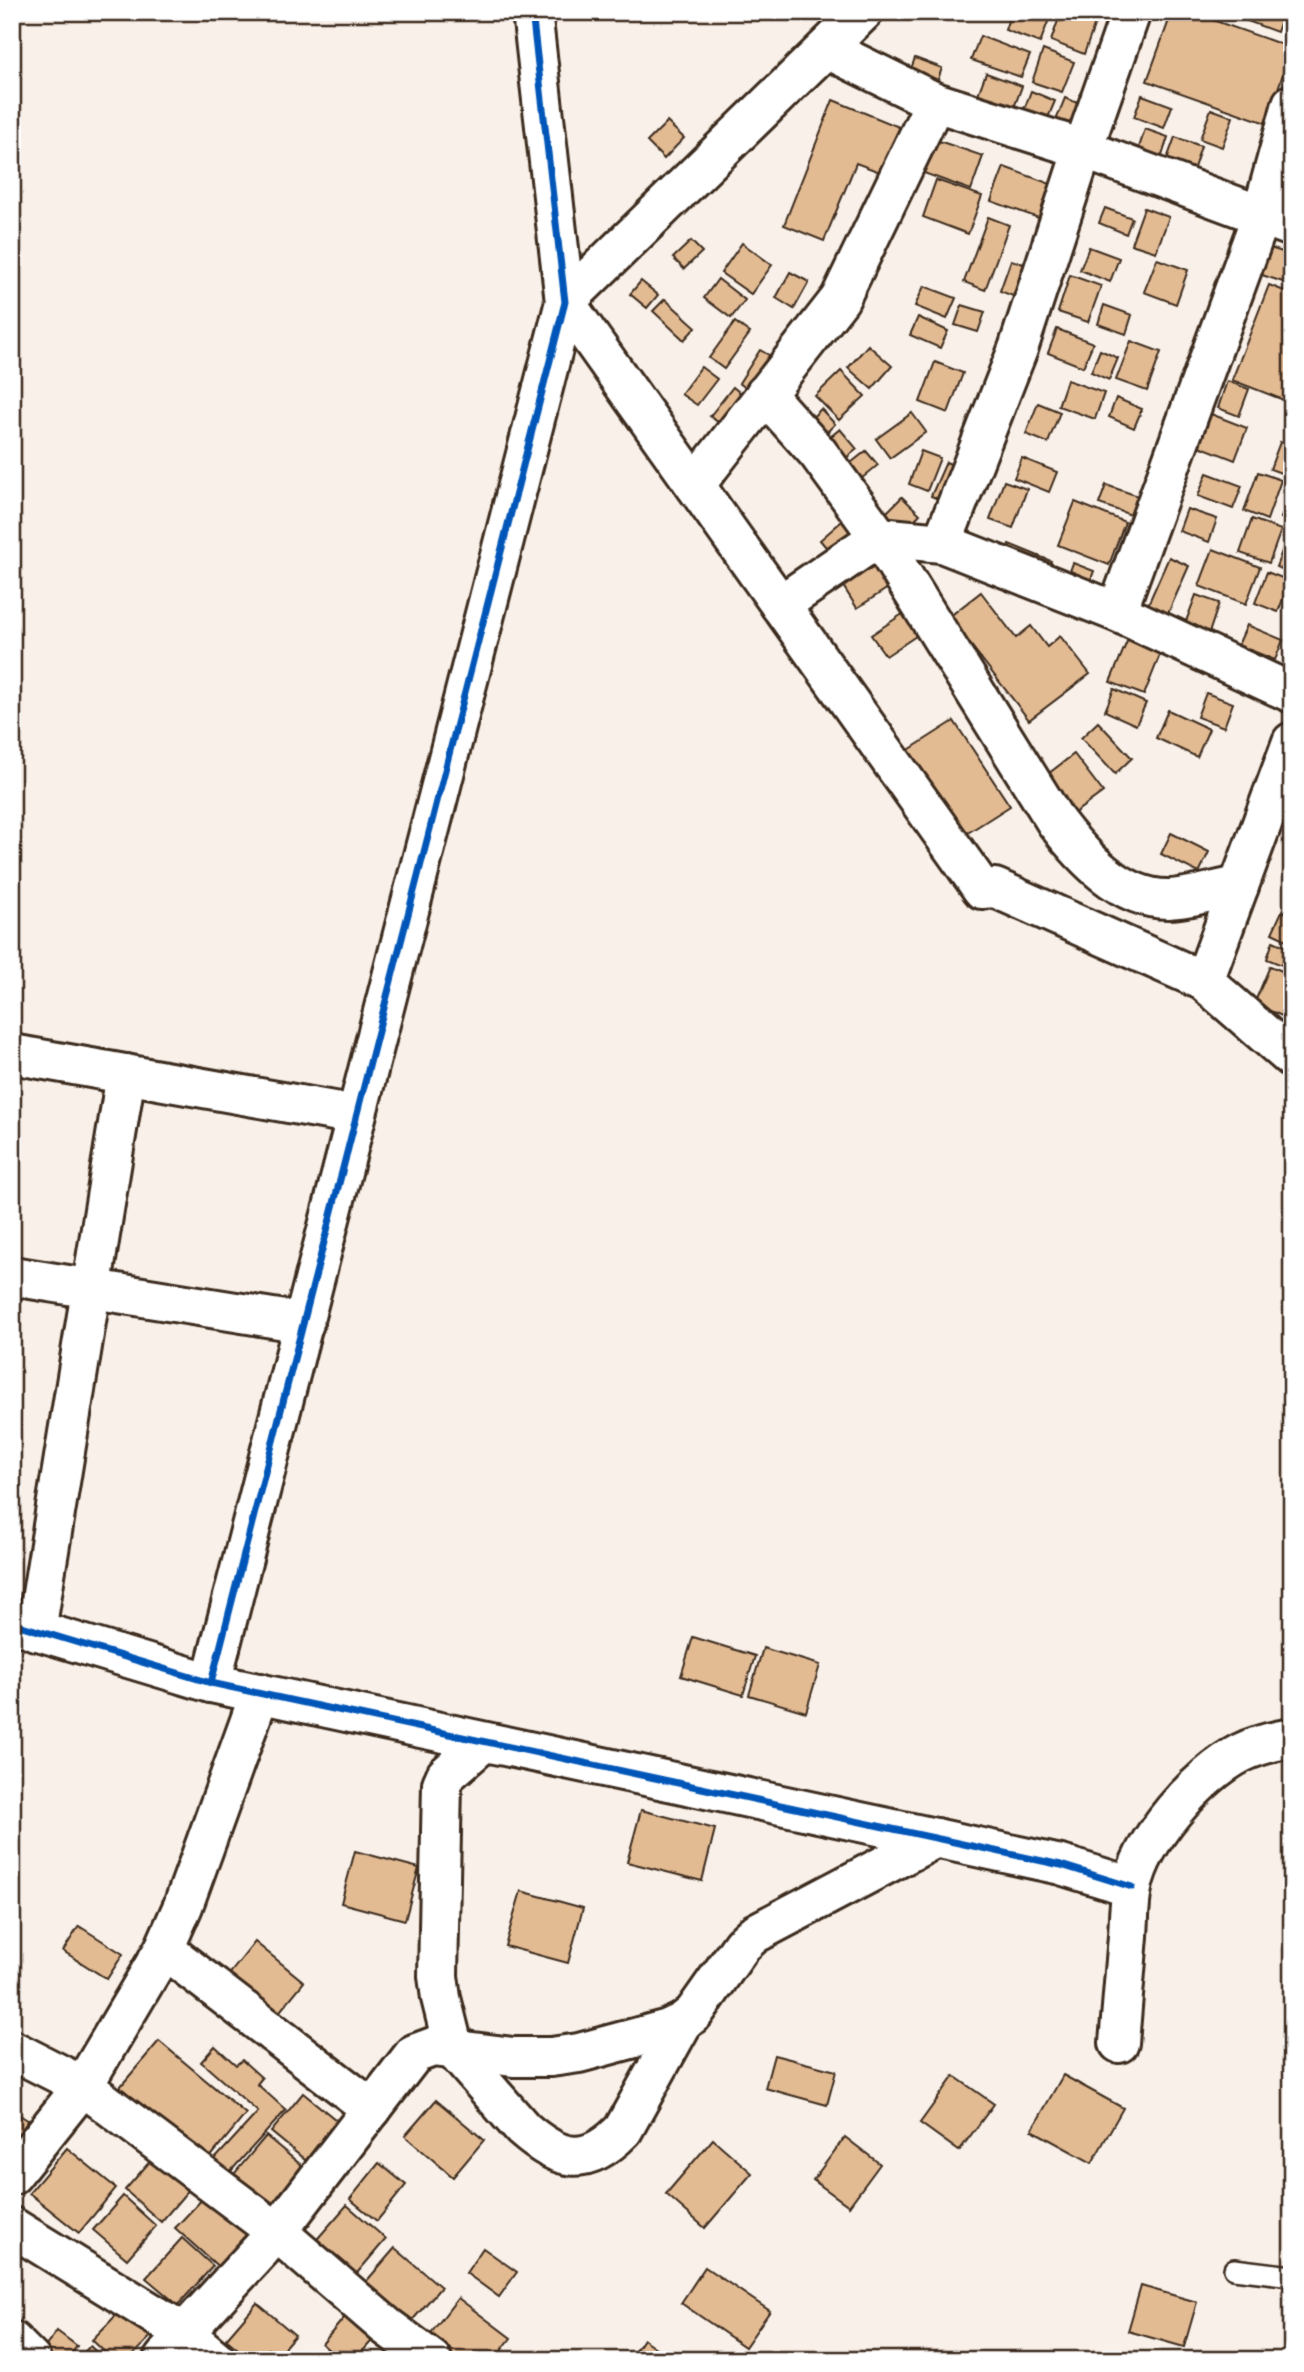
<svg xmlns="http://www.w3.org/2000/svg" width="1304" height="2372" font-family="Sriracha,sans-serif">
	<rect width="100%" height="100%" fill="#f9f1e9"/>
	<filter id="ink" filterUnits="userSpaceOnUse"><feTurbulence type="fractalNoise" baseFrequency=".0143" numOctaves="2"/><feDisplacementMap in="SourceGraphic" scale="14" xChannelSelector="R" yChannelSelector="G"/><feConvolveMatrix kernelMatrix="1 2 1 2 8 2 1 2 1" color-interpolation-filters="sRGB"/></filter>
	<g filter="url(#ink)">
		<g fill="#e3bb93" stroke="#3b2a1e" stroke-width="2">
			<path d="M 1011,12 L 1032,12 L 1049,19 L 1040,43 L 1005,30 Z"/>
			<path d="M 1061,12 L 1080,12 L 1097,18 L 1084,54 L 1051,41 Z"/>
			<path d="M 1172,12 L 1190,12 L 1292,48 L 1266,123 L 1147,81 Z"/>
			<path d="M 1241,12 L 1284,12 L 1277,32 L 1239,18 Z"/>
			<path d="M 980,36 L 1030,55 L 1021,77 L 971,60 Z"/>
			<path d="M 1043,50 L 1074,62 L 1062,92 L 1032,82 Z"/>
			<path d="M 915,58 L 942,68 L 935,88 L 908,77 Z"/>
			<path d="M 986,73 L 1022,86 L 1012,113 L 976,100 Z"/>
			<path d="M 1031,91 L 1055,101 L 1045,125 L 1022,115 Z"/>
			<path d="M 1142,95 L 1172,106 L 1164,128 L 1134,117 Z"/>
			<path d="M 1065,98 L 1080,104 L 1070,128 L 1055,123 Z"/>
			<path d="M 833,100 L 904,129 L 885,174 L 856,163 L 824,241 L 784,225 Z"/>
			<path d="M 1211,109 L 1233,117 L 1222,147 L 1200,139 Z"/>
			<path d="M 667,122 L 684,138 L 664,159 L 647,142 Z"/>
			<path d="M 1145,129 L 1168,137 L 1159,165 L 1136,157 Z"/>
			<path d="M 1175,137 L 1201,146 L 1193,171 L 1166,162 Z"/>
			<path d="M 933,139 L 983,156 L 971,190 L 921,172 Z"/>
			<path d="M 1004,167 L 1059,187 L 1047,221 L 991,201 Z"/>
			<path d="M 936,180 L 982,196 L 968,234 L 923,217 Z"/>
			<path d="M 1105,208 L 1132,218 L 1126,234 L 1099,223 Z"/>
			<path d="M 1144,208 L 1169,217 L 1156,252 L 1131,244 Z"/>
			<path d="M 988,217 L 1009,225 L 985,290 L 964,282 Z"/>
			<path d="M 691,241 L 702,252 L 684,269 L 673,258 Z"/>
			<path d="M 742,243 L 772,265 L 751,294 L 721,273 Z"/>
			<path d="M 1089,247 L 1119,258 L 1110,282 L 1080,270 Z"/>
			<path d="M 1270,248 L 1292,255 L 1292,285 L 1262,275 Z"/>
			<path d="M 1157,259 L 1188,270 L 1176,304 L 1144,292 Z"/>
			<path d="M 1011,260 L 1030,266 L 1018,298 L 1000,291 Z"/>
			<path d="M 790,272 L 809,282 L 794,309 L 776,298 Z"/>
			<path d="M 1070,275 L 1101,286 L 1088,322 L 1058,312 Z"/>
			<path d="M 718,279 L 745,300 L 731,318 L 704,298 Z"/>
			<path d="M 641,281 L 658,295 L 647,308 L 630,294 Z"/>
			<path d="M 1269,285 L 1292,294 L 1292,387 L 1286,401 L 1232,380 Z"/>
			<path d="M 924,286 L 956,298 L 947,319 L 915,306 Z"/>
			<path d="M 665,299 L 696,327 L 684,340 L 653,311 Z"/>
			<path d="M 962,305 L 985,312 L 978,332 L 955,325 Z"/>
			<path d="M 1104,305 L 1132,315 L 1126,334 L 1098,324 Z"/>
			<path d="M 918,317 L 948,331 L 940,348 L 910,335 Z"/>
			<path d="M 735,322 L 750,333 L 724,369 L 709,358 Z"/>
			<path d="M 1057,329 L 1093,343 L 1083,367 L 1048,353 Z"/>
			<path d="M 1131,341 L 1161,352 L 1147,391 L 1116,380 Z"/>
			<path d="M 868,345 L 892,366 L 872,389 L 848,368 Z"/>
			<path d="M 760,350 L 774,358 L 752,392 L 739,383 Z"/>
			<path d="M 1100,350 L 1118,358 L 1109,380 L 1091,372 Z"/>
			<path d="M 935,362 L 963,373 L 948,413 L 920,402 Z"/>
			<path d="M 701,367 L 717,379 L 697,405 L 681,394 Z"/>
			<path d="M 841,371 L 865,396 L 839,420 L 815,396 Z"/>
			<path d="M 1067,380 L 1104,393 L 1095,419 L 1058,406 Z"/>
			<path d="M 1227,381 L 1249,389 L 1239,416 L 1218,408 Z"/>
			<path d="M 733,387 L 745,397 L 723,426 L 710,416 Z"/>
			<path d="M 1116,398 L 1142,409 L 1134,428 L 1109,417 Z"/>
			<path d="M 1038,403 L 1060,412 L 1048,443 L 1026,434 Z"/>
			<path d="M 821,409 L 835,424 L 819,440 L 804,425 Z"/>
			<path d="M 912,413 L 926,432 L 890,458 L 876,439 Z"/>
			<path d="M 1211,414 L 1247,428 L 1235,460 L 1199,446 Z"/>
			<path d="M 840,429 L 857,449 L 841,462 L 824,442 Z"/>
			<path d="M 1280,442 L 1292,446 L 1292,477 L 1270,469 Z"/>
			<path d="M 866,451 L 878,465 L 855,484 L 842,470 Z"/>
			<path d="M 921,451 L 940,458 L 927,491 L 909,484 Z"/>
			<path d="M 1022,458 L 1057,472 L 1049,492 L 1014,478 Z"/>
			<path d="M 946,462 L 966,471 L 952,505 L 931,496 Z"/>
			<path d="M 1258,472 L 1281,480 L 1267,520 L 1244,511 Z"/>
			<path d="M 1207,473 L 1242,486 L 1233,509 L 1198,496 Z"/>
			<path d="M 1004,481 L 1027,489 L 1013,528 L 990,520 Z"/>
			<path d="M 1106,485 L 1141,497 L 1134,516 L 1099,504 Z"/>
			<path d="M 1292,491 L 1292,522 L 1281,518 Z"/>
			<path d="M 902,497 L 920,514 L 902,532 L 884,515 Z"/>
			<path d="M 1075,502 L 1125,522 L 1109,565 L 1058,545 Z"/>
			<path d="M 1187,509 L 1217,519 L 1209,542 L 1179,531 Z"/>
			<path d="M 1252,519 L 1281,530 L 1269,563 L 1240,553 Z"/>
			<path d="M 842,521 L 853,533 L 831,553 L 820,540 Z"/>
			<path d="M 1289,533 L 1292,534 L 1292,573 L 1276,567 Z"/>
			<path d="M 1009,544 L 1051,561 L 1043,580 L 1001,563 Z"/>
			<path d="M 1213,549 L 1260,567 L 1246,604 L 1199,586 Z"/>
			<path d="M 1169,557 L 1189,566 L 1166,618 L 1146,609 Z"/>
			<path d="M 1073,563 L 1094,571 L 1087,590 L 1066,582 Z"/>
			<path d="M 874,565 L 888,588 L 857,608 L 843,586 Z"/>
			<path d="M 1267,572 L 1290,581 L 1278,612 L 1255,603 Z"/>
			<path d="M 981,592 L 1016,638 L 1031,626 L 1047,647 L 1060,636 L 1090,674 L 1029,720 L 949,617 Z"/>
			<path d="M 1196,595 L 1219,603 L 1209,633 L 1185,624 Z"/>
			<path d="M 904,613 L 919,634 L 886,656 L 871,635 Z"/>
			<path d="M 1247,625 L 1283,640 L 1275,660 L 1238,645 Z"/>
			<path d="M 1128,639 L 1161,652 L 1144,695 L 1110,682 Z"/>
			<path d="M 1114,689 L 1146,703 L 1136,725 L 1105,711 Z"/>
			<path d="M 1206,693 L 1233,703 L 1224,727 L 1197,717 Z"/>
			<path d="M 1168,710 L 1209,729 L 1197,757 L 1156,738 Z"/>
			<path d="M 954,721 L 1010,806 L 963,836 L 907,751 Z"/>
			<path d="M 1098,722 L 1132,758 L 1115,774 L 1081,738 Z"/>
			<path d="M 1074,754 L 1103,792 L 1073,814 L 1044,777 Z"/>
			<path d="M 1171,833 L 1209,852 L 1199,873 L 1161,854 Z"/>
			<path d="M 1282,911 L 1292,916 L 1291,942 L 1272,933 Z"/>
			<path d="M 1273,941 L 1292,949 L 1292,969 L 1267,959 Z"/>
			<path d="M 1270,966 L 1292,975 L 1292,1013 L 1289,1019 L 1254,1004 Z"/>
			<path d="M 693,1637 L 755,1656 L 743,1695 L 681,1676 Z"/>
			<path d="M 763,1648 L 820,1665 L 806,1712 L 749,1695 Z"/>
			<path d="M 641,1810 L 715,1829 L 702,1881 L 627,1862 Z"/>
			<path d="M 355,1851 L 419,1868 L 405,1920 L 341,1903 Z"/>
			<path d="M 521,1891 L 583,1908 L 568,1963 L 505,1946 Z"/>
			<path d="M 79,1926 L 123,1954 L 107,1979 L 63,1951 Z"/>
			<path d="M 255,1942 L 304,1982 L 272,2021 L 224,1981 Z"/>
			<path d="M 159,2041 L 246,2114 L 208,2160 L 120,2087 Z"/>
			<path d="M 215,2046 L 236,2065 L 242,2060 L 262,2078 L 257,2084 L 286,2110 L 230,2172 L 215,2159 L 258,2112 L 201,2062 Z"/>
			<path d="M 774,2055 L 836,2071 L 827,2105 L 765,2088 Z"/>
			<path d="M 1063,2075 L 1123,2108 L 1092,2163 L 1032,2130 Z"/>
			<path d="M 954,2076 L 994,2104 L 959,2151 L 920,2123 Z"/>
			<path d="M 303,2093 L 347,2129 L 315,2168 L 271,2132 Z"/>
			<path d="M 436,2100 L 484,2140 L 453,2177 L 405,2136 Z"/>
			<path d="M 12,2110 L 40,2128 L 26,2150 L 12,2141 Z"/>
			<path d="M 266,2136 L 307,2170 L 275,2208 L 234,2174 Z"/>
			<path d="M 845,2137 L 880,2164 L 849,2206 L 813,2180 Z"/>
			<path d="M 713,2139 L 752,2173 L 705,2228 L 666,2194 Z"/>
			<path d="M 67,2148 L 116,2188 L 79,2233 L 29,2193 Z"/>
			<path d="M 160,2150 L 196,2181 L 161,2222 L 125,2190 Z"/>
			<path d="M 379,2163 L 406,2185 L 377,2221 L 350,2199 Z"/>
			<path d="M 208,2193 L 255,2235 L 222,2270 L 175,2228 Z"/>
			<path d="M 123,2196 L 156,2226 L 127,2259 L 93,2230 Z"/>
			<path d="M 347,2205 L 386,2239 L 352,2279 L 312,2245 Z"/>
			<path d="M 182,2238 L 213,2266 L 178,2305 L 146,2278 Z"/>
			<path d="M 395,2248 L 441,2287 L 410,2323 L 364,2284 Z"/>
			<path d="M 483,2248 L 517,2272 L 499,2297 L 466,2273 Z"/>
			<path d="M 705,2267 L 770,2311 L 745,2347 L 681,2303 Z"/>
			<path d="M 1141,2286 L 1197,2302 L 1184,2347 L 1128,2331 Z"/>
			<path d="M 458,2298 L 511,2338 L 494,2360 L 458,2360 L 428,2337 Z"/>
			<path d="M 129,2302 L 157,2330 L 128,2360 L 113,2360 L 92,2340 Z"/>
			<path d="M 257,2303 L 295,2335 L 276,2357 L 268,2349 L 259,2360 L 251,2360 L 226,2339 Z"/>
			<path d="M 349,2312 L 377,2335 L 355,2360 L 340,2360 L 322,2344 Z"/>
			<path d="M 57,2331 L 77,2346 L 67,2360 L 57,2360 L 43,2350 Z"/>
			<path d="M 643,2339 L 673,2360 L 629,2360 Z"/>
			<path d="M 90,2346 L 105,2360 L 77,2360 Z"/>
		</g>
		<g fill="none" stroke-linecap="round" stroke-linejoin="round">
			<g stroke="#3b2a1e" stroke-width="24">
				<path id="service" d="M 1234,2269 L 1292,2276"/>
			</g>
			<g stroke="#3b2a1e" stroke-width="44">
				<g id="minor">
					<path d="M 827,49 L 935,102 L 1083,149 L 1292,227"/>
					<path d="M 565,302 L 982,889 L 995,888 L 1204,981 L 1292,1058"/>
					<path d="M 565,302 L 863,12"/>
					<path d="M 765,394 L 818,453 L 879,537 L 1056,822 C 1082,856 1121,900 1169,899 C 1192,898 1216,890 1239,886"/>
					<path d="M 695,485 L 840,299 L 935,102"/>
					<path d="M 942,543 L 1018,349 L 1083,149 L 1131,12"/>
					<path d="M 780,605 L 879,537 L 942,543 L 1117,612 L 1292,693"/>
					<path d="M 1117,612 L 1262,214 L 1292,104"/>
					<path d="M 1204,981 L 1292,742"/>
					<path d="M 12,1054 L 356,1115"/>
					<path d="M 12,1276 L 304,1323"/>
					<path d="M 12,1623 L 211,1683 L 1061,1865 L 1132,1887"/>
					<path d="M 36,1631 L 126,1074"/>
					<path d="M 211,1683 L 565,302 L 532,12"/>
					<path d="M 484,1742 L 446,1775 L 442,1784 L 438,1976 L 441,1998 L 454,2050 L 523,2129 C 561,2162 587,2167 623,2130 L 683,2022"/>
					<path d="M 164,1949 L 372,2109"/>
					<path d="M 1119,2043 C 1122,2007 1125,1972 1128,1936 C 1129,1920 1129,1903 1132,1888 C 1141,1840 1198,1775 1241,1753 C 1257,1745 1274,1741 1292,1738"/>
					<path d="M 12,2050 L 83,2086 L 277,2232 L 386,2326 L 432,2360"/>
					<path d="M 12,2175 L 83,2086 L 164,1949 L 183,1906 L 260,1693"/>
					<path d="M 12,2227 L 184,2333 L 216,2360"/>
					<path d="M 12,2341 L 31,2360"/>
					<path d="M 163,2360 L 184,2333 L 277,2232 L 414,2054 L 433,2047 L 513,2057 L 551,2057 L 579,2053 L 668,2029 L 683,2022 L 694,2013 L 742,1945 L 754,1934 L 936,1838"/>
				</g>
			</g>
			<use href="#service" stroke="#fff" stroke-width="19"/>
			<use href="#minor" stroke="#fff" stroke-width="38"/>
			<g stroke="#fff" stroke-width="11">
				<g id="cycleway">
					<path d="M 12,1623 L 211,1683 L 1061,1865 L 1132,1887"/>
					<path d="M 211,1683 L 565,302 L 532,12"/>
				</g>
			</g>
			<use href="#cycleway" stroke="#0057b8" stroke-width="7"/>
		</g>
	</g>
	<rect width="1304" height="2372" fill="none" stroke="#fff" stroke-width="42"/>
	<rect x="21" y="21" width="1262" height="2330" fill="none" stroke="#3b2a1e" stroke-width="2.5" filter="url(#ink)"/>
</svg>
